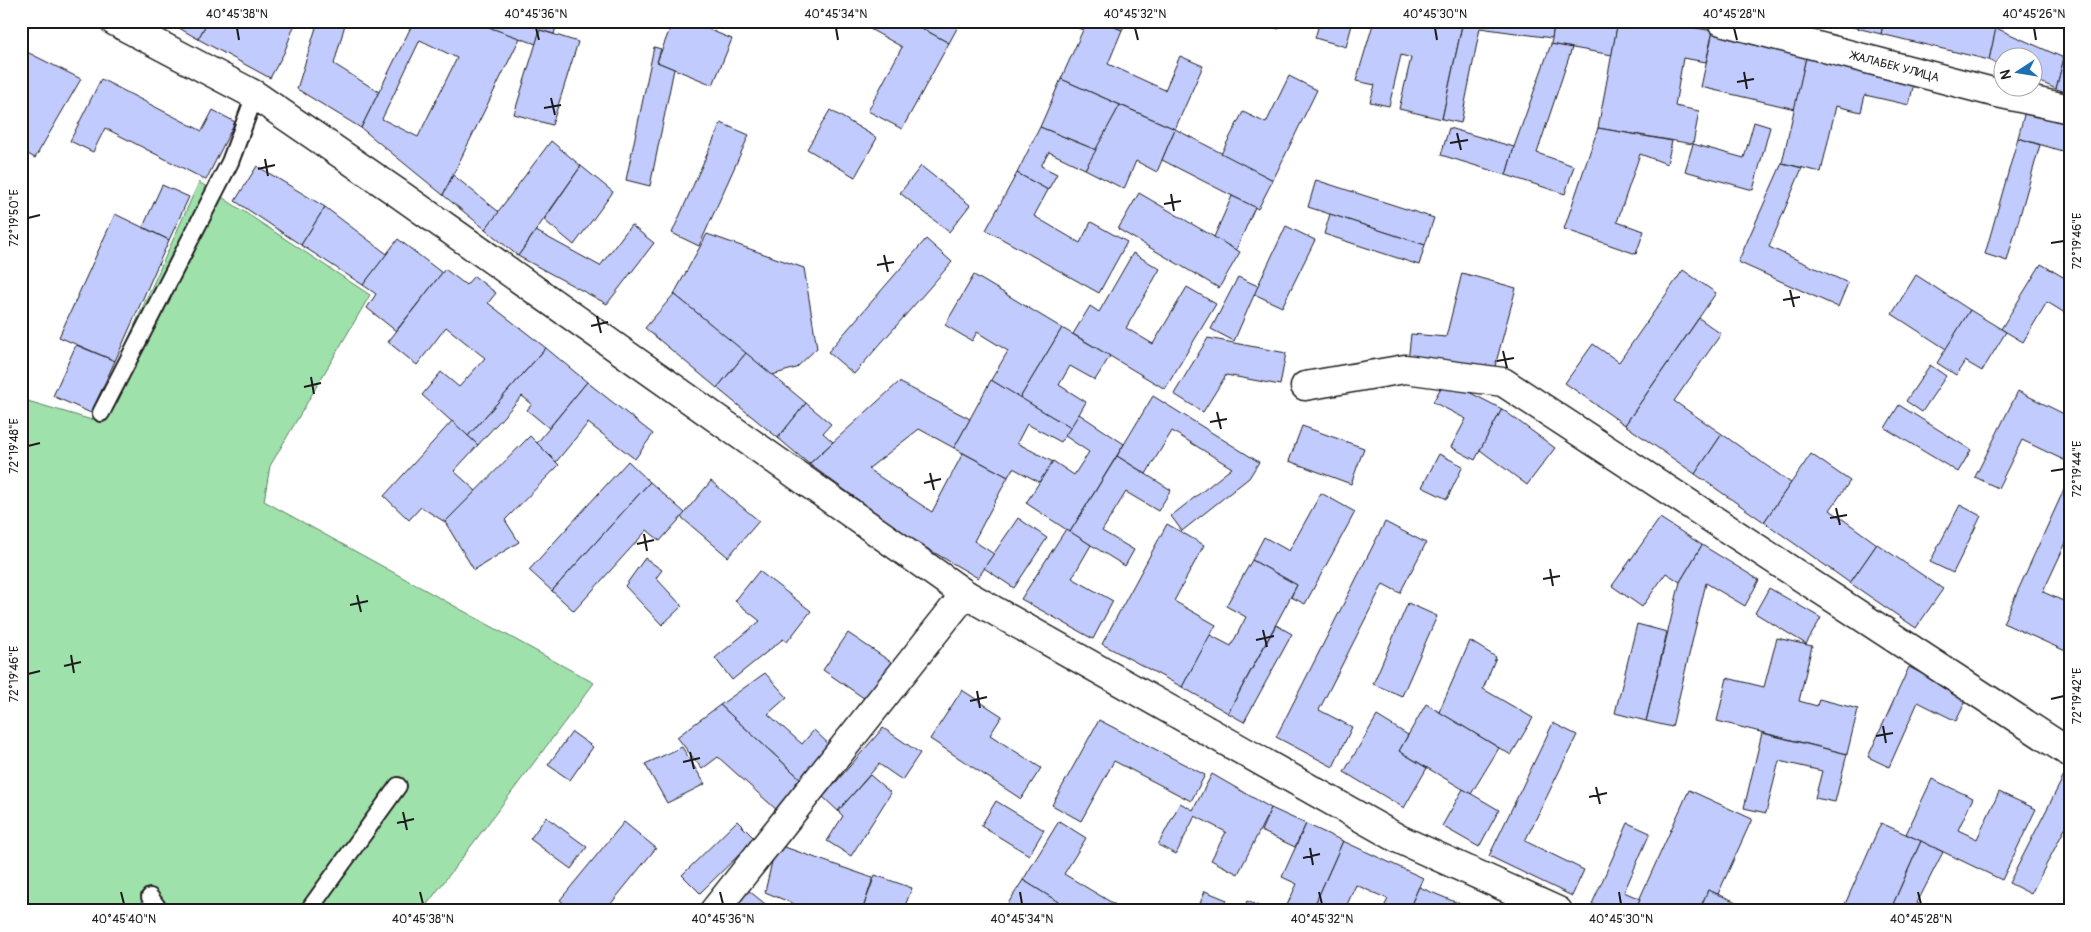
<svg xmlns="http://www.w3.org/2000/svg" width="2091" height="932" font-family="Pangolin,sans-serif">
	<rect width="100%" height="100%" fill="#fff"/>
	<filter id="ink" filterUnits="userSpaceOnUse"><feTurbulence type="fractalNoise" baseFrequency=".02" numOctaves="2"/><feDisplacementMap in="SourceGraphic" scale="10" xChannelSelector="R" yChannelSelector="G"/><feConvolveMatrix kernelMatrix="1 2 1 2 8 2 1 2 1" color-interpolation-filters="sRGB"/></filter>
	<g filter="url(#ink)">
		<path fill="#9fe1ab" stroke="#5e7e64" d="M 199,182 L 370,295 L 270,466 L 264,501 L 594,683 L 422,911 L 21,911 L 21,399 L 92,420 Z"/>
		<g fill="#c1cbfd" stroke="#1c1c1c" fill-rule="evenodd">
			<path d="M 167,21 L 208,21 L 198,39 Z"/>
			<path d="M 208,21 L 259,21 L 266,24 L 267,21 L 296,21 L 284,53 L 270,78 L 198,39 Z"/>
			<path d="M 318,21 L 346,21 L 334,64 L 379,92 L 361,128 L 297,89 Z"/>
			<path d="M 414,21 L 472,21 L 520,38 L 443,195 L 361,128 ZM 420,40 L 457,58 L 418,137 L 382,119 Z"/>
			<path d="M 494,21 L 558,21 L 554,34 L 540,30 L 536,44 L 491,28 Z"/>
			<path d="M 673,21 L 688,21 L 732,39 L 713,85 L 657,62 Z"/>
			<path d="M 874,21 L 909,21 L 949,43 L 902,129 L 868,111 L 902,47 L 870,29 Z"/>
			<path d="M 909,21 L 961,21 L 949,43 Z"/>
			<path d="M 1060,21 L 1087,21 L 1083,30 Z"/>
			<path d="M 1087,21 L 1102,21 L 1122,30 L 1108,64 L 1165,90 L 1180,56 L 1203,66 L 1175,129 L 1061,79 Z"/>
			<path d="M 1108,21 L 1127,21 L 1122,30 L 1107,24 Z"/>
			<path d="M 1259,21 L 1281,21 L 1279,29 L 1259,23 Z"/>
			<path d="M 1320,21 L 1353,21 L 1346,47 L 1315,38 Z"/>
			<path d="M 1374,21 L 1463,21 L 1442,119 L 1399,109 L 1411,58 L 1401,55 L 1389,106 L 1370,102 L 1375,85 L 1356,81 Z"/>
			<path d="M 1463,21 L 1555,21 L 1552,38 L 1480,28 L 1461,123 L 1442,119 Z"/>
			<path d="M 1555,21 L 1618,21 L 1612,55 L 1551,44 Z"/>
			<path d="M 1618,21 L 1658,21 L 1713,31 L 1706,62 L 1683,58 L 1675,106 L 1699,111 L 1693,144 L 1598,128 Z"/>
			<path d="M 1828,21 L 1884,21 L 1881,34 Z"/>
			<path d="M 1884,21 L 1941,21 L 1966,27 L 1967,21 L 1998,21 L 1989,60 L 1881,34 Z"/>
			<path d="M 1996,28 L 2064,58 L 2056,89 L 2034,79 L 2034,58 L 2004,58 L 2004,66 L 1989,60 Z"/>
			<path d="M 540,30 L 578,42 L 552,125 L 514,114 Z"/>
			<path d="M 1713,31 L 1807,53 L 1795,109 L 1701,87 Z"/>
			<path d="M 1551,44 L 1572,48 L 1537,153 L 1574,166 L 1565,194 L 1506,175 L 1514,147 Z"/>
			<path d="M 654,47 L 661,49 L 657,62 L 674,69 L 650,186 L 626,180 Z"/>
			<path d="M 21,49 L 81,79 L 35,158 L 21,150 Z"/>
			<path d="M 1807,53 L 1915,78 L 1909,105 L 1865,95 L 1861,112 L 1836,106 L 1821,172 L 1782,163 Z"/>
			<path d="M 2064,58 L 2070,60 L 2070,93 L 2056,89 Z"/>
			<path d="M 1289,76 L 1317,90 L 1273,180 L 1221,154 L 1243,112 L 1266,123 Z"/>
			<path d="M 101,79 L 202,131 L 213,110 L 235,122 L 206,180 L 105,128 L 93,152 L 70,141 Z"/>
			<path d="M 1061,79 L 1120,105 L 1096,150 L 1040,127 Z"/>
			<path d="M 1120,105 L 1175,129 L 1157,172 L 1136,161 L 1124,189 L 1085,169 Z"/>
			<path d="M 830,110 L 877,138 L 855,177 L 807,149 Z"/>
			<path d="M 2025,111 L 2069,124 L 2062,151 L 2018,138 Z"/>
			<path d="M 1754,122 L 1770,127 L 1753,190 L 1685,171 L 1693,144 L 1744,158 Z"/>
			<path d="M 721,123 L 749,135 L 699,246 L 672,233 Z"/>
			<path d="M 1040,127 L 1096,150 L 1085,169 L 1049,152 L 1041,166 L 1057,174 L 1048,190 L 1017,173 Z"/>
			<path d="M 1449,128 L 1514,147 L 1506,175 L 1441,155 Z"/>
			<path d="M 1598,128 L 1672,141 L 1667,164 L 1640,154 L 1617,222 L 1644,231 L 1636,254 L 1564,229 Z"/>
			<path d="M 1175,129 L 1273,180 L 1258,209 L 1162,160 Z"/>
			<path d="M 2018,138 L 2040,145 L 2007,261 L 1985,254 Z"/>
			<path d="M 551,141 L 581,166 L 518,256 L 485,229 Z"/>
			<path d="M 1782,163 L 1802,168 L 1769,247 L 1848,283 L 1838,307 L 1738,262 Z"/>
			<path d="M 257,166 L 325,207 L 301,245 L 235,201 Z"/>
			<path d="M 581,166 L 613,192 L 574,245 L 544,220 Z"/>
			<path d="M 921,166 L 970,205 L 949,232 L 900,193 Z"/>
			<path d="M 1017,173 L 1048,190 L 1034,216 L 1080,243 L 1091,222 L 1127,242 L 1099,293 L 986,230 Z"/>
			<path d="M 453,175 L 499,212 L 485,229 L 443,195 Z"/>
			<path d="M 1316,180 L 1434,218 L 1425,245 L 1308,207 Z"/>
			<path d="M 162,185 L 189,197 L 169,240 L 143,227 Z"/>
			<path d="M 1139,193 L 1240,252 L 1219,288 L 1118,229 Z"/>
			<path d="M 1232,196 L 1255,207 L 1236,250 L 1214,237 Z"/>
			<path d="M 325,207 L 387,254 L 363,285 L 301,245 Z"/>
			<path d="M 115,214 L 169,240 L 115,361 L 59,337 Z"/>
			<path d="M 1330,214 L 1425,245 L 1419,265 L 1324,234 Z"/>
			<path d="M 631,225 L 654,243 L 607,304 L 518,256 L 536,231 L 600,266 Z"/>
			<path d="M 1286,226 L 1315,240 L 1282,307 L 1254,294 Z"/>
			<path d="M 707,234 L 804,268 L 817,348 L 796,368 L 772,375 L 674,294 Z"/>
			<path d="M 398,239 L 442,273 L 396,331 L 367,308 L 376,294 L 363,285 Z"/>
			<path d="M 926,239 L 952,262 L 854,374 L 828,352 Z"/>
			<path d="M 2070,241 L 2070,263 L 2064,261 Z"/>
			<path d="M 1133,253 L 1160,269 L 1126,328 L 1153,344 L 1187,287 L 1216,304 L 1165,389 L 1073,334 L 1090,306 L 1099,312 Z"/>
			<path d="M 2041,264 L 2070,281 L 2070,316 L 2047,302 L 2023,342 L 2001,329 Z"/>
			<path d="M 445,269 L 466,285 L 474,276 L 496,293 L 488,303 L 546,348 L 468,436 L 422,395 L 441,372 L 459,387 L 485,358 L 446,327 L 417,365 L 388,342 Z"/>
			<path d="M 1683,270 L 1716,293 L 1625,425 L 1565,383 L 1593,344 L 1619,362 Z"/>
			<path d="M 1462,273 L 1516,288 L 1494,370 L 1408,362 L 1411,334 L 1446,337 Z"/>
			<path d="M 974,275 L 1062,328 L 1020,398 L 991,380 L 1008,351 L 977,332 L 972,341 L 945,325 Z"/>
			<path d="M 1916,275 L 1970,310 L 1946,349 L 1892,314 Z"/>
			<path d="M 1238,277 L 1258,286 L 1234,341 L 1211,329 Z"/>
			<path d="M 674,294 L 746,353 L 717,388 L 645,328 Z"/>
			<path d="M 1970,310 L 2006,332 L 1982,371 L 1965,361 L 1956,375 L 1937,363 Z"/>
			<path d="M 1699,318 L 1721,334 L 1674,401 L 1722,434 L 1695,474 L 1625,425 Z"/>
			<path d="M 1062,328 L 1110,356 L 1095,380 L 1070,366 L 1059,385 L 1086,402 L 1071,428 L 1020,398 Z"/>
			<path d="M 1208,338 L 1286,353 L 1280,385 L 1226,375 L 1203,412 L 1174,394 Z"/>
			<path d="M 76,345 L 115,361 L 91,413 L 53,396 Z"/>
			<path d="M 546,348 L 587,382 L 549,428 L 527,410 L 532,404 L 522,396 L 478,445 L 468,436 Z"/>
			<path d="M 746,353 L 806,403 L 778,438 L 717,388 Z"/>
			<path d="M 1930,365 L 1946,376 L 1922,412 L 1906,401 Z"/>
			<path d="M 991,380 L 1071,428 L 1061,442 L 1027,424 L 1017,443 L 1053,462 L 1039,482 L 1013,468 L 1008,477 L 954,448 Z"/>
			<path d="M 1445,380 L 1502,409 L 1475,460 L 1451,447 L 1466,419 L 1433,402 Z"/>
			<path d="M 587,382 L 653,434 L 635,459 L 588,423 L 556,462 L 537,443 Z"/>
			<path d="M 899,382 L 970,419 L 954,448 L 919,429 L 868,469 L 932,512 L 963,453 L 1008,477 L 974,541 L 994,554 L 978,578 L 916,542 L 809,464 Z"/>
			<path d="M 2018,391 L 2070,417 L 2070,463 L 2022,440 L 1998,488 L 1975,477 Z"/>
			<path d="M 1153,396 L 1259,462 L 1249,478 L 1182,531 L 1171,516 L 1232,468 L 1172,431 L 1146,474 L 1117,456 Z"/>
			<path d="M 806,403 L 831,424 L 823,433 L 833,442 L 809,464 L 778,438 Z"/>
			<path d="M 1899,405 L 1971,450 L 1958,472 L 1885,428 Z"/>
			<path d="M 1502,409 L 1555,448 L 1527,485 L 1480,450 Z"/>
			<path d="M 1079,414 L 1124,444 L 1070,532 L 1026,503 L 1053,461 L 1074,475 L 1089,452 L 1065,436 Z"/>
			<path d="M 452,421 L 478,445 L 454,471 L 476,491 L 445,522 L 421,507 L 409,520 L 384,496 Z"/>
			<path d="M 1302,426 L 1364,448 L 1351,484 L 1289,461 Z"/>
			<path d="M 1722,434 L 1791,483 L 1764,522 L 1695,474 Z"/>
			<path d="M 530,436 L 559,465 L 505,520 L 519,542 L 474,570 L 445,522 Z"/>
			<path d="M 1439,454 L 1463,466 L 1447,499 L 1422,487 Z"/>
			<path d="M 1811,454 L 1850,481 L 1830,510 L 1877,544 L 1850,583 L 1764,522 Z"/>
			<path d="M 1117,456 L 1171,490 L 1158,511 L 1126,492 L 1102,531 L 1134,550 L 1125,566 L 1070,532 Z"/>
			<path d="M 628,461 L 650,482 L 552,591 L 529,570 Z"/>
			<path d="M 711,481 L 759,521 L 728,557 L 681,517 Z"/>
			<path d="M 650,482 L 685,513 L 660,541 L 647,530 L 574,611 L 552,591 Z"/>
			<path d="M 2067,483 L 2070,484 L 2070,534 L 2043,592 L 2070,604 L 2070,653 L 2003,623 Z"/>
			<path d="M 1321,493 L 1355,512 L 1305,604 L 1291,597 L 1297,585 L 1252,560 L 1264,537 L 1289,551 Z"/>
			<path d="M 1960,505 L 1981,516 L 1953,573 L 1930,562 Z"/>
			<path d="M 1018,518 L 1047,538 L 1014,588 L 984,568 Z"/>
			<path d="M 1660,518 L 1702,545 L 1680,582 L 1666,573 L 1642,607 L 1612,586 Z"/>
			<path d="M 1385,522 L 1426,543 L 1400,593 L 1383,584 L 1319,710 L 1352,727 L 1333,767 L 1276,737 Z"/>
			<path d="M 1167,524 L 1204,545 L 1174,601 L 1216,625 L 1182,687 L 1102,644 Z"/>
			<path d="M 1066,529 L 1091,545 L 1072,578 L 1113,601 L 1093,639 L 1021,599 Z"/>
			<path d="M 1877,544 L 1943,589 L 1916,628 L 1850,583 Z"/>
			<path d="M 1702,545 L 1759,580 L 1745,606 L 1706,583 L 1672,727 L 1646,721 L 1680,582 Z"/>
			<path d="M 645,558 L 662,570 L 656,578 L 682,606 L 662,625 L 625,586 Z"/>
			<path d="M 1252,560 L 1297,585 L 1228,713 L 1182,687 L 1210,635 L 1231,646 L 1246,617 L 1226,606 Z"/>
			<path d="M 759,571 L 811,611 L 787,642 L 783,639 L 732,680 L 715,658 L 760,621 L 735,601 Z"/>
			<path d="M 1769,588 L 1821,618 L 1806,644 L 1755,613 Z"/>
			<path d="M 1408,603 L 1437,616 L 1402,696 L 1373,684 Z"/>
			<path d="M 1637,624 L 1667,632 L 1646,721 L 1615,713 Z"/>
			<path d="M 1276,625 L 1292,634 L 1244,722 L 1228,713 Z"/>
			<path d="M 848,633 L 897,666 L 871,703 L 823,670 Z"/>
			<path d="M 1777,638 L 1812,646 L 1799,701 L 1817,706 L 1819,699 L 1858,709 L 1847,754 L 1717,721 L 1727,678 L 1764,687 Z"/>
			<path d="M 1470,641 L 1496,657 L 1483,689 L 1533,718 L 1511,755 L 1439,712 Z"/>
			<path d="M 1909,667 L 1968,697 L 1956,721 L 1918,702 L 1889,767 L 1868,757 Z"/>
			<path d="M 765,673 L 787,697 L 768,714 L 802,744 L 814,730 L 834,749 L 804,782 L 720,705 Z"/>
			<path d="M 962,690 L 1002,716 L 990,735 L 1041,768 L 1021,799 L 930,739 Z"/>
			<path d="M 1426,704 L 1499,748 L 1471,794 L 1399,751 Z"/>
			<path d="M 720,705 L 804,782 L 778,811 L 718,757 L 702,769 L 677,737 Z"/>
			<path d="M 1377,716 L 1408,735 L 1399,751 L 1427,768 L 1404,808 L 1344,772 Z"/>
			<path d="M 1099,720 L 1205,775 L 1191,801 L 1114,761 L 1081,821 L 1052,805 Z"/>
			<path d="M 1553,723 L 1577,735 L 1525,841 L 1584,870 L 1572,896 L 1489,856 Z"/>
			<path d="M 883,728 L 920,753 L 902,780 L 879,764 L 838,811 L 823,797 Z"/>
			<path d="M 572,732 L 593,747 L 570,780 L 548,765 Z"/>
			<path d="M 1762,733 L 1847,754 L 1835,802 L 1815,798 L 1822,771 L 1779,761 L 1766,813 L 1744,808 Z"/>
			<path d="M 682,747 L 705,784 L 667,803 L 645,764 Z"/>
			<path d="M 2068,768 L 2070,770 L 2070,819 L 2031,894 L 2009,883 Z"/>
			<path d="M 1212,774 L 1271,808 L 1238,874 L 1211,860 L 1226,832 L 1195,816 L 1176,854 L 1158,845 L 1180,803 L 1193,810 Z"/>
			<path d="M 870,775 L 891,793 L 851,856 L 827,841 L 843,816 L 838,811 Z"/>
			<path d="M 1932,779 L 1973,798 L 1958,830 L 1977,839 L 1999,792 L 2036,809 L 2002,880 L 1906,834 Z"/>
			<path d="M 1463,789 L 1499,810 L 1479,847 L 1442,826 Z"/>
			<path d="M 1689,790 L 1752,819 L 1718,894 L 1708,890 L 1699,911 L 1634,911 Z"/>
			<path d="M 996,801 L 1044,830 L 1029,855 L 981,826 Z"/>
			<path d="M 1271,808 L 1306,824 L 1295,847 L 1261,831 Z"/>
			<path d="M 546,817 L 587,847 L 571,869 L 530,839 Z"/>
			<path d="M 737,821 L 755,839 L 700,893 L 682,875 Z"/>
			<path d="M 1059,821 L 1086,838 L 1064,874 L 1119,907 L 1117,911 L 1073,911 L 1023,880 Z"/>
			<path d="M 624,822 L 656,848 L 605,911 L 573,911 L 560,900 Z"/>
			<path d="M 1628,823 L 1650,833 L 1624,892 L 1640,899 L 1634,911 L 1607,911 L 1592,904 Z"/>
			<path d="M 1881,823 L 1921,841 L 1890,911 L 1842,911 Z"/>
			<path d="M 1306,824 L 1343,841 L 1312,911 L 1301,911 L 1287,905 L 1297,884 L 1282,877 Z"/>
			<path d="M 1343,841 L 1423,878 L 1408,911 L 1382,911 L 1388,899 L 1356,885 L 1344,911 L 1312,911 Z"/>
			<path d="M 1921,841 L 1943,852 L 1917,903 L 1932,911 L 1890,911 Z"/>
			<path d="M 776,844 L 873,878 L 862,911 L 811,911 L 765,892 Z"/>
			<path d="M 875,875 L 912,888 L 903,911 L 862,911 Z"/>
			<path d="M 1023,880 L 1073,911 L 1016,911 L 1007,905 Z"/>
			<path d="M 743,886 L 774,911 L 723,911 Z"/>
			<path d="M 1419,887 L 1477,911 L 1408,911 Z"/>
			<path d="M 1708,890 L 1739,903 L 1735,911 L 1699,911 Z"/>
			<path d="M 1205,891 L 1227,900 L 1222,911 L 1197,911 Z"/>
			<path d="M 1247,901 L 1270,911 L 1243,911 Z"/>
		</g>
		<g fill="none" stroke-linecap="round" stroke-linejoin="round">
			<g stroke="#1c1c1c" stroke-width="20">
				<g id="service">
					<path d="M 101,413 L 230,162 L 255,95"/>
					<path d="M 150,897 L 160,911"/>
					<path d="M 308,911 L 398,786"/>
				</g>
			</g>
			<g stroke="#1c1c1c" stroke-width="31">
				<g id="minor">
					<path id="s1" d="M 1721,21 L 1993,92 L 2070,109"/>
					<path d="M 1305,386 L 1405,369 L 1503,382 L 2070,753"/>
					<path d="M 714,911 L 965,594"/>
				</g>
			</g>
			<g stroke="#1c1c1c" stroke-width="31">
				<path id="tertiary" d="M 114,21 L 255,95 L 395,191 L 965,594 L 1399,839 L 1558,911"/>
			</g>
			<use href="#service" stroke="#fff" stroke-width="16"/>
			<use href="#minor" stroke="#fff" stroke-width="28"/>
			<use href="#tertiary" stroke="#fff" stroke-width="28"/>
		</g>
	</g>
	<path fill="none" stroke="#1c1c1c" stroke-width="2" d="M 237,28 L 239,40M 536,28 L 539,40M 836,28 L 838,40M 1135,28 L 1138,40M 1435,28 L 1437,40M 1734,28 L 1737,40M 2034,28 L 2036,40M 1744,72 L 1747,89M 1737,82 L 1754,79M 551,98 L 555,115M 544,108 L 561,105M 1457,133 L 1461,150M 1450,143 L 1468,140M 265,159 L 268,176M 258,169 L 275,165M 1171,194 L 1174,211M 1164,204 L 1181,201M 28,218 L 40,215M 2051,243 L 2064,241M 884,255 L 888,272M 877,265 L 894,262M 1790,290 L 1794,307M 1783,300 L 1800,297M 597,316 L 601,333M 591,326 L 608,322M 1503,351 L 1507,368M 1497,361 L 1514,358M 311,377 L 314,394M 304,387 L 321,383M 1217,412 L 1221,429M 1210,422 L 1227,419M 28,446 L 40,443M 2051,471 L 2064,469M 930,473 L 934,490M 924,483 L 941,479M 1836,508 L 1840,525M 1830,518 L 1847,515M 644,534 L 647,551M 637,544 L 654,540M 1550,569 L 1553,586M 1543,579 L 1560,576M 357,595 L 361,612M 350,605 L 368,601M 1263,630 L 1267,647M 1256,640 L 1274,636M 71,655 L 74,673M 64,666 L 81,662M 28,674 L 40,671M 977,691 L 980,708M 2051,699 L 2064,696M 970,701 L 987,697M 1883,726 L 1886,743M 1876,736 L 1893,733M 690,752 L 694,769M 683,762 L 700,758M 1596,787 L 1600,804M 1589,797 L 1607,793M 403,812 L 407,830M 397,823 L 414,819M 1310,848 L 1313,865M 1303,858 L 1320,854M 121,892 L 124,904M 420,892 L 423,904M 720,892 L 723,904M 1020,892 L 1022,904M 1319,892 L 1322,904M 1619,892 L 1621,904M 1918,892 L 1921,904"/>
	<g text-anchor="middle" stroke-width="4" stroke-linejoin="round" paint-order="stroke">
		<g font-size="12" fill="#1c1c1c" stroke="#fff">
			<text dy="4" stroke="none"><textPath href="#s1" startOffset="180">ЖАЛАБЕК УЛИЦА</textPath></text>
		</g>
	</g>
	<rect width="2091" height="932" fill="none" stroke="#fff" stroke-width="55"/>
	<g transform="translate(2018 72) rotate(258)"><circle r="24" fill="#ffffff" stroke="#a4a4a4"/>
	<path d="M0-4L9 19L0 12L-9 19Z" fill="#1f6fb2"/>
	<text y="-8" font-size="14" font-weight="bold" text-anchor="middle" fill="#1c1c1c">N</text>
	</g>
	<rect x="28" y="28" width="2036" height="876" fill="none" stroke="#1c1c1c" stroke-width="2"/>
	<g font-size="12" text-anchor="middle" fill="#1c1c1c">
		<text x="237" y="18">40°45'38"N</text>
		<text x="536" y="18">40°45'36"N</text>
		<text x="836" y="18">40°45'34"N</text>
		<text x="1135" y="18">40°45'32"N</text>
		<text x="1435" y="18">40°45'30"N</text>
		<text x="1734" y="18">40°45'28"N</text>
		<text x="2034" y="18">40°45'26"N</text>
		<text transform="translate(14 218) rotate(-90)" y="4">72°19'50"E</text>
		<text transform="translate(2077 241) rotate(-90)" y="4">72°19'46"E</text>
		<text transform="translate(14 446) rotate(-90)" y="4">72°19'48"E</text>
		<text transform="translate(2077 469) rotate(-90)" y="4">72°19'44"E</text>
		<text transform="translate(14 674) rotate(-90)" y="4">72°19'46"E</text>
		<text transform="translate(2077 696) rotate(-90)" y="4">72°19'42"E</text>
		<text x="124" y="923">40°45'40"N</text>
		<text x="423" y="923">40°45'38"N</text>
		<text x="723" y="923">40°45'36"N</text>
		<text x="1022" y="923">40°45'34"N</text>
		<text x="1322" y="923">40°45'32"N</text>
		<text x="1621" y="923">40°45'30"N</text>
		<text x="1921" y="923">40°45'28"N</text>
	</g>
</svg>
